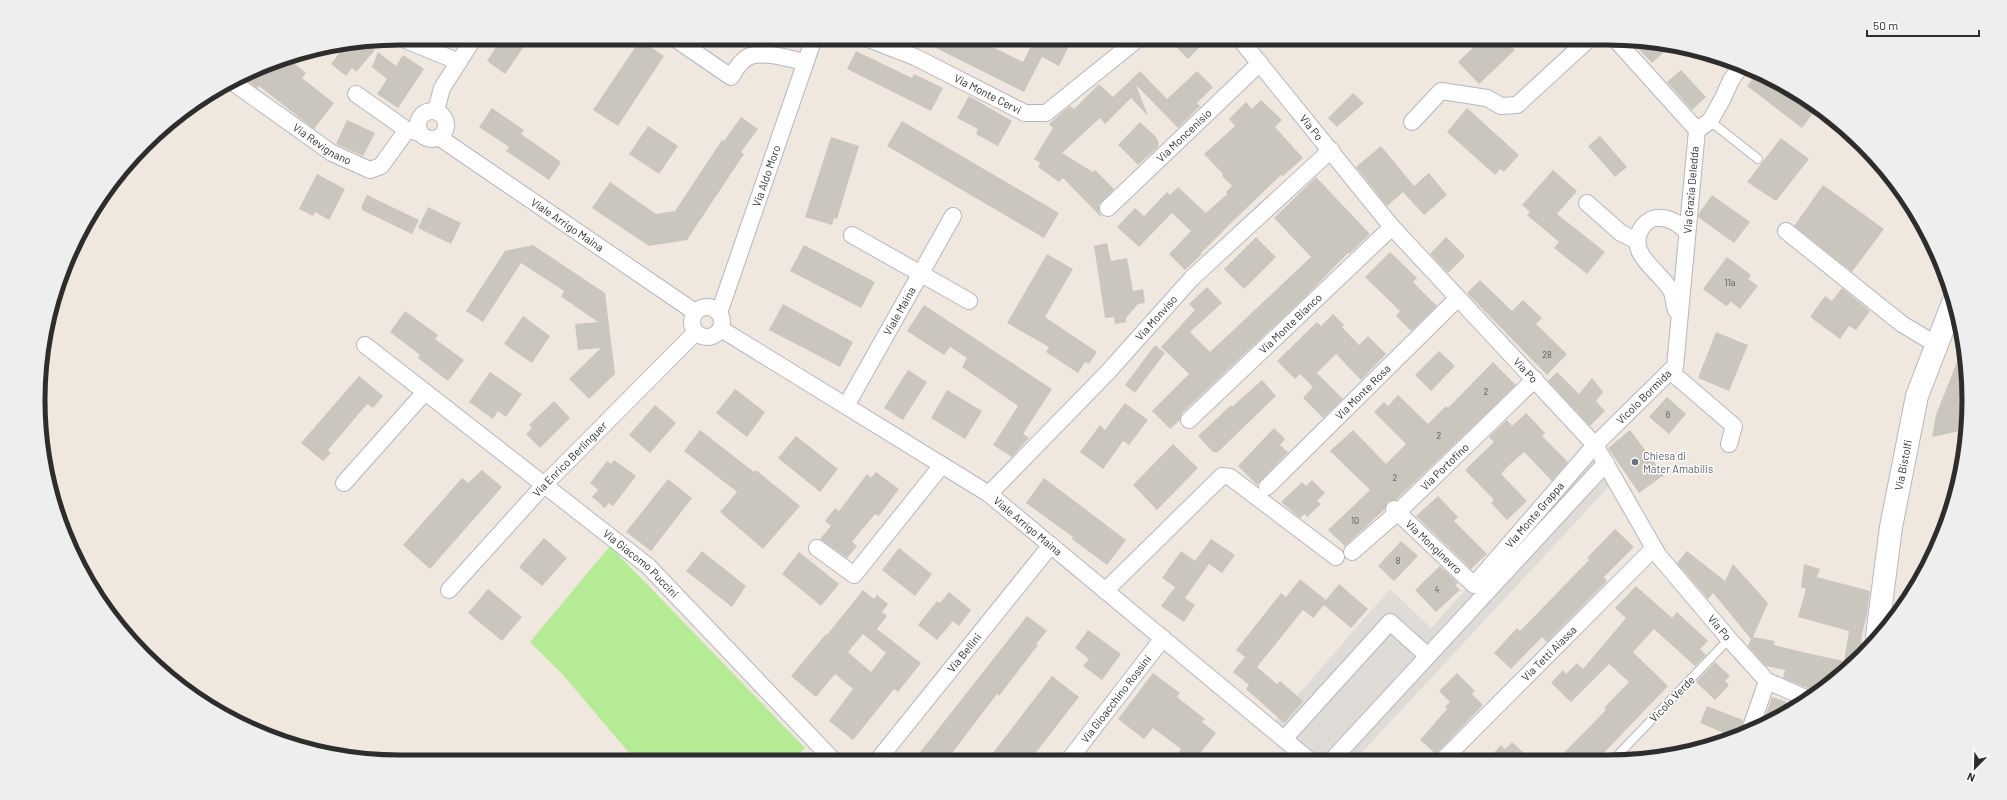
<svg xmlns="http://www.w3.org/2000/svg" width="2007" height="800" font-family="Barlow,sans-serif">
	<rect width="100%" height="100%" fill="#f0e8df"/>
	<path fill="#b6eb96" d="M 610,546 L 805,748 L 792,761 L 636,761 L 564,676 L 530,642 Z"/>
	<path fill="#dfdbd6" d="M 1595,445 L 1615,480 L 1355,760 L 1309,760 L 1270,727 L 1390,589 L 1431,628 Z"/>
	<g fill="#cbc6bd" fill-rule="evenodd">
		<path d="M 502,38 L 530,38 L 505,74 L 487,61 Z"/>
		<path d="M 939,38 L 974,38 L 1023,62 L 1035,38 L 1062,38 L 1071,42 L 1059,66 L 1042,57 L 1024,92 L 934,47 Z"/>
		<path d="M 1167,38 L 1209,38 L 1188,59 Z"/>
		<path d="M 1483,38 L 1503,38 L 1515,50 L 1479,84 L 1458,62 Z"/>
		<path d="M 640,40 L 664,56 L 618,126 L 593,110 Z"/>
		<path d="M 1631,41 L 1649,44 L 1670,46 L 1652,63 Z"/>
		<path d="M 367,43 L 375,50 L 356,72 L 352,68 L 346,76 L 331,64 L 344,47 Z"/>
		<path d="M 856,51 L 912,78 L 914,74 L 943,88 L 931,111 L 847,69 Z"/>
		<path d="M 378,52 L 396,66 L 403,55 L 424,69 L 398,108 L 377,94 L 387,79 L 372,67 Z"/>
		<path d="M 286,57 L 306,73 L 302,78 L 334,103 L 314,129 L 259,86 L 257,88 L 241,76 Z"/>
		<path d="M 1681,70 L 1706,97 L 1692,110 L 1667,82 Z"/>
		<path d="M 1140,71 L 1167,99 L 1197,71 L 1213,87 L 1197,103 L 1200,106 L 1178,128 L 1136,85 L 1148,116 L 1131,98 L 1105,124 L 1100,118 L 1062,153 L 1093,172 L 1095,170 L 1114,189 L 1099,205 L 1099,211 L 1102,218 L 1063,178 L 1059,182 L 1038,167 L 1040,163 L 1034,159 L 1053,128 L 1049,124 L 1065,110 L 1070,106 L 1074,109 L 1099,84 L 1113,97 Z"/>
		<path d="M 1758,72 L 1767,75 L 1817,108 L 1802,128 L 1747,86 Z"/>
		<path d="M 1353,93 L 1364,103 L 1337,127 L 1328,118 Z"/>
		<path d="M 969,96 L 1012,121 L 998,146 L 976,134 L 978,129 L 957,118 Z"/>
		<path d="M 1261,100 L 1282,120 L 1275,127 L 1303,158 L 1283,176 L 1281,175 L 1235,219 L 1201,253 L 1202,254 L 1185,270 L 1169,254 L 1191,231 L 1172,213 L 1139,247 L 1117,227 L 1135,208 L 1144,216 L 1167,192 L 1170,195 L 1178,187 L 1206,213 L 1227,194 L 1226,192 L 1232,186 L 1222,176 L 1223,174 L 1204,154 L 1235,126 L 1229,119 L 1246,102 L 1252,109 Z"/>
		<path d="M 492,108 L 524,130 L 521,134 L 561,162 L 549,180 L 506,151 L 509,147 L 479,127 Z"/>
		<path d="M 1467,108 L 1519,155 L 1504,172 L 1500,169 L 1495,175 L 1447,132 Z"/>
		<path d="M 741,117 L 758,129 L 741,152 L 744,154 L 687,240 L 649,246 L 592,208 L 610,182 L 656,214 L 675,211 L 722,140 L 724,141 Z"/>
		<path d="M 347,120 L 375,133 L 363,156 L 336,144 Z"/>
		<path d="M 902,121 L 1059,213 L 1044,238 L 887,146 Z"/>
		<path d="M 1140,122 L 1156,137 L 1159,144 L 1158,147 L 1138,165 L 1118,145 Z"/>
		<path d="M 648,126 L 678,146 L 659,174 L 629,154 Z"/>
		<path d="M 1600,136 L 1627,167 L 1615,177 L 1588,146 Z"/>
		<path d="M 831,137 L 859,146 L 837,219 L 834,218 L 832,225 L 805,217 Z"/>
		<path d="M 1781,138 L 1809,159 L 1776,201 L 1747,182 Z"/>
		<path d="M 1381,146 L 1414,186 L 1429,173 L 1447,195 L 1424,215 L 1403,192 L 1387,206 L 1356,167 Z"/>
		<path d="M 1553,170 L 1577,191 L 1557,214 L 1605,252 L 1587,274 L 1554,248 L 1559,242 L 1527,215 L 1530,212 L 1522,205 Z"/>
		<path d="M 317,174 L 345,189 L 329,220 L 315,212 L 313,216 L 299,209 Z"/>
		<path d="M 1316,177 L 1370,234 L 1349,254 L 1348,253 L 1306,296 L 1182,413 L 1180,420 L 1170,429 L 1152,411 L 1189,374 L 1161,347 L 1195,310 L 1189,304 L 1207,287 L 1222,303 L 1190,332 L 1210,352 L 1311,257 L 1274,218 Z"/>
		<path d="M 1823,185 L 1884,229 L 1852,272 L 1794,226 Z"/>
		<path d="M 367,195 L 419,220 L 412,234 L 362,210 L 362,205 Z"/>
		<path d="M 1712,195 L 1750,222 L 1734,243 L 1698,217 L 1699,213 Z"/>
		<path d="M 428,207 L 461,223 L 451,244 L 418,228 Z"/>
		<path d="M 1256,237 L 1276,257 L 1244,289 L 1224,269 Z"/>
		<path d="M 1446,237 L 1465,256 L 1448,273 L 1430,254 Z"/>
		<path d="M 1107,243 L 1111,261 L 1127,258 L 1133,291 L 1143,289 L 1145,303 L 1138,304 L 1126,318 L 1126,322 L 1115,324 L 1114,317 L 1105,318 L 1094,246 Z"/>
		<path d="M 533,245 L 605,293 L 615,374 L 589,399 L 569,379 L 601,348 L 578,350 L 575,324 L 598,322 L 573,305 L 573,303 L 572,304 L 561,297 L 564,291 L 521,263 L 483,322 L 466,311 L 505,251 Z"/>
		<path d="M 804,245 L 875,282 L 861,308 L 790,271 Z"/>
		<path d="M 1390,252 L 1417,278 L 1413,282 L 1437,306 L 1411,331 L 1396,316 L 1400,311 L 1365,277 Z"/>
		<path d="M 1047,254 L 1073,269 L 1045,317 L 1097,352 L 1089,364 L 1085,362 L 1078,373 L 1046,352 L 1049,347 L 1007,323 Z"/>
		<path d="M 1727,257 L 1751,275 L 1748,279 L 1758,286 L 1740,309 L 1731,302 L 1726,306 L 1703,289 Z"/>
		<path d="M 1480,280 L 1512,311 L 1523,300 L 1542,318 L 1536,324 L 1567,354 L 1547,375 L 1467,293 Z"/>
		<path d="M 1842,288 L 1870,311 L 1856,330 L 1849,326 L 1840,339 L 1810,317 L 1825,296 L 1832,301 Z"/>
		<path d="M 783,304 L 853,342 L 840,367 L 769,330 Z"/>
		<path d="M 924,305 L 1052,389 L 1023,434 L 1029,438 L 1012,457 L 993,445 L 1018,406 L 962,367 L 967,358 L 950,347 L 944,355 L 907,331 Z"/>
		<path d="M 405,311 L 438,335 L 435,339 L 464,360 L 448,381 L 418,358 L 420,355 L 390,332 Z"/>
		<path d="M 1333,314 L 1344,325 L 1342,327 L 1359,345 L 1368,336 L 1386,354 L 1361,380 L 1336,354 L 1317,373 L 1343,399 L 1323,418 L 1303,398 L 1313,387 L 1300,374 L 1295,379 L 1277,361 L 1317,322 L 1321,326 Z"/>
		<path d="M 523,316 L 550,336 L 532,363 L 504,344 Z"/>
		<path d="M 1716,332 L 1748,345 L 1729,391 L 1698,378 Z"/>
		<path d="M 1964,344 L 1966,353 L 1968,408 L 1960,431 L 1932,437 L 1936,415 Z"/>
		<path d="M 1155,345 L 1165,353 L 1135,393 L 1125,385 Z"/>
		<path d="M 1439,351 L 1455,366 L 1431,391 L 1415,375 Z"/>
		<path d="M 1493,362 L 1516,385 L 1396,500 L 1387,502 L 1385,509 L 1345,546 L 1328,530 L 1370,490 L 1330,451 L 1353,430 L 1386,464 L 1406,444 L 1374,412 L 1384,402 L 1388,406 L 1398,395 L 1428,424 L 1446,406 L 1448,408 Z"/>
		<path d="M 908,370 L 927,382 L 903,420 L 884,408 Z"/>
		<path d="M 490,372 L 522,394 L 506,417 L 498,411 L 493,419 L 469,402 Z"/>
		<path d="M 1557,372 L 1579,394 L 1592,378 L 1603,392 L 1596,401 L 1605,411 L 1590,426 L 1548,381 Z"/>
		<path d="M 359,376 L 383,396 L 373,408 L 367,404 L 328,450 L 331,453 L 323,461 L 301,443 Z"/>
		<path d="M 1262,380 L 1276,396 L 1218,452 L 1213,452 L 1198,436 L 1231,405 L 1232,407 Z"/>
		<path d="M 735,389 L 765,412 L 747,437 L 716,413 Z"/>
		<path d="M 947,390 L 982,411 L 965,439 L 931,418 Z"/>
		<path d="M 1667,397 L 1686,414 L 1669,434 L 1649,417 Z"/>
		<path d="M 554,401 L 570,418 L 540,448 L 526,434 L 532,428 L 529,425 Z"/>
		<path d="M 1125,403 L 1148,420 L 1129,445 L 1123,441 L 1103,469 L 1080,452 L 1100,425 L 1105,430 Z"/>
		<path d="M 655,405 L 676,423 L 650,453 L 629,435 Z"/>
		<path d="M 1526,413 L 1545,433 L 1542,436 L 1568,462 L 1552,481 L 1524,452 L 1507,467 L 1501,474 L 1527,501 L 1507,520 L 1491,503 L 1494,500 L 1465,470 L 1494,442 L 1489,437 L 1507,420 L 1512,426 Z"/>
		<path d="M 1274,428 L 1285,439 L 1280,445 L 1288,452 L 1257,485 L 1238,466 Z"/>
		<path d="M 700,430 L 754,472 L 756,470 L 800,506 L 763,549 L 720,512 L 737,492 L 684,451 Z"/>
		<path d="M 1630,430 L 1664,475 L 1639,493 L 1608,448 Z"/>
		<path d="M 796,436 L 838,469 L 820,492 L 778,458 Z"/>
		<path d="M 1173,444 L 1198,468 L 1157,510 L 1133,485 Z"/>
		<path d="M 614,460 L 636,476 L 613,506 L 609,503 L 605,508 L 592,497 L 598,490 L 590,483 L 607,461 L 611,464 Z"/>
		<path d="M 482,470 L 502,487 L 430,569 L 403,545 L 462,478 L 468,483 Z"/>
		<path d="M 876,472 L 899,489 L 879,516 L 875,514 L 852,542 L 857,546 L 847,558 L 820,539 L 831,526 L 825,521 L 835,508 L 839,511 L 867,474 L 871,478 Z"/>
		<path d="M 1044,478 L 1126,540 L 1107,565 L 1072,539 L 1073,537 L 1026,503 Z"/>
		<path d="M 668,479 L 692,498 L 651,551 L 626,532 Z"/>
		<path d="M 1312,480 L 1325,493 L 1317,501 L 1321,504 L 1307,517 L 1305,514 L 1300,518 L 1281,502 L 1302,482 L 1306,486 Z"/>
		<path d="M 1438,496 L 1458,517 L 1454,521 L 1487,554 L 1471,569 L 1416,516 Z"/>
		<path d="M 1615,529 L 1634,547 L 1604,577 L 1607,581 L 1547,642 L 1542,637 L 1511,669 L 1494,653 L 1517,628 L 1520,631 L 1589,560 L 1587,558 Z"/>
		<path d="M 544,538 L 567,558 L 542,586 L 519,567 Z"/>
		<path d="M 1211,539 L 1235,555 L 1222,573 L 1209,564 L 1185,598 L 1195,605 L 1184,622 L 1161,606 L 1175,587 L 1162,578 L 1181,551 L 1195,561 Z"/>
		<path d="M 1401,541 L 1418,556 L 1394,581 L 1378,566 Z"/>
		<path d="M 899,548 L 932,574 L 915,596 L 882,570 Z"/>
		<path d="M 702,551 L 746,586 L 732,607 L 686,571 Z"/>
		<path d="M 1687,551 L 1725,581 L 1733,564 L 1768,603 L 1753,637 L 1775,641 L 1774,645 L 1802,652 L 1844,661 L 1849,631 L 1798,617 L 1806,589 L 1801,587 L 1804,564 L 1820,569 L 1817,577 L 1870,591 L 1867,614 L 1861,639 L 1862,639 L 1859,657 L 1846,672 L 1814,693 L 1810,689 L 1783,678 L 1785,670 L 1766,666 L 1748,646 L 1751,639 L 1713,593 L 1708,599 L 1677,563 Z"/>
		<path d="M 799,552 L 839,584 L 821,606 L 782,574 Z"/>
		<path d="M 1440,566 L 1458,583 L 1455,585 L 1460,590 L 1436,612 L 1415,590 Z"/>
		<path d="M 1300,579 L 1326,600 L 1339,584 L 1368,609 L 1351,628 L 1324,605 L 1313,618 L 1303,610 L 1257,667 L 1277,684 L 1280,681 L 1303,701 L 1284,723 L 1246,689 L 1249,685 L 1233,672 L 1245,657 L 1236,650 L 1281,593 L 1286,597 Z"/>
		<path d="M 1636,586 L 1672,618 L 1677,612 L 1708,641 L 1700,649 L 1706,655 L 1695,666 L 1654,629 L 1633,652 L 1668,686 L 1598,759 L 1558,759 L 1606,710 L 1604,708 L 1629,682 L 1609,664 L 1571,702 L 1551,683 L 1563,670 L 1566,674 L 1577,663 L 1583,669 L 1626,618 L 1615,608 Z"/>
		<path d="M 488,589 L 522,617 L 502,641 L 468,613 Z"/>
		<path d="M 863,590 L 874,599 L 877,595 L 888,604 L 882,612 L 887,616 L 877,629 L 921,663 L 898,692 L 894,689 L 853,740 L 829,721 L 853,689 L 835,674 L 816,697 L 791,676 L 826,634 L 827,635 ZM 863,634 L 886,653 L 871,672 L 848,652 Z"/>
		<path d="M 949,592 L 971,610 L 959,626 L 953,621 L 937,640 L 918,625 L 937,601 L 940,603 Z"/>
		<path d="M 1027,616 L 1047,631 L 1036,644 L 1038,645 L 999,696 L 997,694 L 946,761 L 913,761 Z"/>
		<path d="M 1088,630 L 1121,654 L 1102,680 L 1083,666 L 1089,659 L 1075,648 Z"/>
		<path d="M 1715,662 L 1730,676 L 1725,681 L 1729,685 L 1715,700 L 1696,682 Z"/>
		<path d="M 1153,673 L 1180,693 L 1177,697 L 1205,719 L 1202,722 L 1216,733 L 1195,760 L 1189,760 L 1179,752 L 1181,749 L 1153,728 L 1144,739 L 1118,719 Z"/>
		<path d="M 1457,673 L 1475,691 L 1472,694 L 1483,705 L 1436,754 L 1420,740 L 1447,709 L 1445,707 L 1450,702 L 1439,691 Z"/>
		<path d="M 1052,676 L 1079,697 L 1030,760 L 1001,760 L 992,754 Z"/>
		<path d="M 1772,697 L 1787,702 L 1784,714 L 1767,724 L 1763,723 Z"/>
		<path d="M 1707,706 L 1743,720 L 1740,733 L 1731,736 L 1700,723 Z"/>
		<path d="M 1512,742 L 1530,759 L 1488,759 L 1501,745 L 1505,749 Z"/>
	</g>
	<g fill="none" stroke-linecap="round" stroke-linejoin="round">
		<g stroke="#b3b6c2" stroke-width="10">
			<g id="lane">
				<path d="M 1710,121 L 1758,159"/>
				<path d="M 1614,759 L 1729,639"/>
			</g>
		</g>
		<g stroke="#b3b6c2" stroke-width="18">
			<g id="street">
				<path d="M 401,38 L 459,62"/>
				<path d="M 674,38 L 731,77 C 735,70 742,59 750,56 C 767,51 789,59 805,62"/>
				<path id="s1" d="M 866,38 L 915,57 L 1025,113 L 1046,113 L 1139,38"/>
				<path id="s2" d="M 1239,38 L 1392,227 L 1595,445 L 1658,555 L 1729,639 L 1767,681 L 1806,698"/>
				<path d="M 1615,39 L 1697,130 L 1675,367 L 1670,371"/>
				<path id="s3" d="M 231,81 L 332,153 L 370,170 L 381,166 L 407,130 L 420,133"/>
				<path d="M 356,94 L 407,130"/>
				<path d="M 436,111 L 442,88 L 474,38"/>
				<circle cx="432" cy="125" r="14"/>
				<path d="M 1412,122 L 1441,91 L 1487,98 L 1501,106 L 1517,105 L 1590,38"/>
				<path d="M 1697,130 L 1710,121 L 1723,98 L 1731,80 L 1741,66"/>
				<path id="s4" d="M 440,138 L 695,312"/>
				<path d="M 1587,203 L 1621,233 L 1637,241"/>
				<path id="s5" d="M 1108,208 L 1260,63"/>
				<path d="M 1786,231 L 1902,324 L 1937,345"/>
				<path d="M 852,235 L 969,301"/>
				<circle cx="707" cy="322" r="15"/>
				<path d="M 1676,310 C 1674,305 1674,298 1672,292 C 1661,271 1623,253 1643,226 C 1647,221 1654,217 1661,218 C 1672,218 1680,225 1687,232"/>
				<path id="s6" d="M 719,313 L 814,38"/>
				<path id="s7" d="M 721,329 L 989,494 L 1309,760"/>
				<path id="s8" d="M 365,345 L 648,566 L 834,761"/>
				<path id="s9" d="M 846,406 L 953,216"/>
				<path id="s10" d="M 1189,420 L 1392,227"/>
				<path d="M 344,483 L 425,392"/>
				<path id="s11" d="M 1267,487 L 1458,298"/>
				<path id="s12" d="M 989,494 L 1107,373 L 1192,278 L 1331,150"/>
				<path id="s13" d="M 1394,509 L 1474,585 L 1595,445 L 1670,371 L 1734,426 L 1729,444"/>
				<path d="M 817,548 L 854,575 L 942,465"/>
				<path id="s14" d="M 1352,552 L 1398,512 L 1535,379"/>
				<path id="s15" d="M 449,590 L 544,485 L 695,333"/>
				<path d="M 1105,591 L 1222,476 L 1230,477 L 1336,557"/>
				<path d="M 1750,730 L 1767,681"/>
				<path d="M 1284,739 L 1390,622 L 1428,656"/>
				<path id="s16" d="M 1444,759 L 1654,548"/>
				<path id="s17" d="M 1069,760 L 1163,638"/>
				<path d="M 1332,760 L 1606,463"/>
				<path id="s18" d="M 877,761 L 1051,545"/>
			</g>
		</g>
		<g stroke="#b3b6c2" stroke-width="24">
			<g id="secondary">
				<path id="s19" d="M 1877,636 L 1891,527 L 1917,396 L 1954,300"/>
			</g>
		</g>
		<use href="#lane" stroke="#fff" stroke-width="8"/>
		<use href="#street" stroke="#fff" stroke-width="16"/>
		<use href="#secondary" stroke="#fff" stroke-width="22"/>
	</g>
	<circle fill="#6b7280" stroke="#fff" stroke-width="1.5" cx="1635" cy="462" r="4"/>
	<g text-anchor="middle" stroke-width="3" stroke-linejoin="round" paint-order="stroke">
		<g font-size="9" fill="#545351">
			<text x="1730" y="286">11a</text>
			<text x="1547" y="358">28</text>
			<text x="1486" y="395">2</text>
			<text x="1668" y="418">6</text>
			<text x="1439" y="439">2</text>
			<text x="1395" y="481">2</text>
			<text x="1355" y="524">10</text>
			<text x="1398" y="564">8</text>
			<text x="1437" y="593">4</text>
		</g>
		<g font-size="11" fill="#2d2d2d" stroke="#fff">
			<text dy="4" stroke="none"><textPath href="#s1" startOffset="134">Via Monte Cervi</textPath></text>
			<text dy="4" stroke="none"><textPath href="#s2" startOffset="115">Via Po</textPath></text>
			<text dy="4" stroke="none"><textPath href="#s5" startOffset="105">Via Moncenisio</textPath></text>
			<text dy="4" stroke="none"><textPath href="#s3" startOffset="111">Via Revignano</textPath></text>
			<text dy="4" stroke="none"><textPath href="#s6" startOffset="145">Via Aldo Moro</textPath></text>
			<text transform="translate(1691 190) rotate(-85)" y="4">Via Grazia Deledda</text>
			<text dy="4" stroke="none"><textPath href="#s4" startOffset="154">Viale Arrigo Maina</textPath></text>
			<text dy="4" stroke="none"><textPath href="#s9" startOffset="109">Viale Maina</textPath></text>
			<text dy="4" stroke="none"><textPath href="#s12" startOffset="243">Via Monviso</textPath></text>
			<text dy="4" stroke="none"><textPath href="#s10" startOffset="140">Via Monte Bianco</textPath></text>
			<text dy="4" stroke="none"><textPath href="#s2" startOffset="439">Via Po</textPath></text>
			<text dy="4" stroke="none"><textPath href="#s11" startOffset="135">Via Monte Rosa</textPath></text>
			<text dy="4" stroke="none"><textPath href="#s13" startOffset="364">Vicolo Bormida</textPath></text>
			<text dy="4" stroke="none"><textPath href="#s15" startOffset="178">Via Enrico Berlinguer</textPath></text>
			<text dy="4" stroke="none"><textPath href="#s19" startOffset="173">Via Bistolfi</textPath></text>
			<text dy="4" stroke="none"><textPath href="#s14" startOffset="126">Via Portofino</textPath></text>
			<text dy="4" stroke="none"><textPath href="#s13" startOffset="203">Via Monte Grappa</textPath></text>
			<text dy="4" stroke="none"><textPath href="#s7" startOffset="365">Viale Arrigo Maina</textPath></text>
			<text dy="4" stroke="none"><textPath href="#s13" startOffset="55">Via Monginevro</textPath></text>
			<text dy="4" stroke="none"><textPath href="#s8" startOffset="352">Via Giacomo Puccini</textPath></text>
			<text dy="4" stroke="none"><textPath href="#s2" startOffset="763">Via Po</textPath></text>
			<text dy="4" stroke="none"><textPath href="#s18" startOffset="139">Via Bellini</textPath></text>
			<text dy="4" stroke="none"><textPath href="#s16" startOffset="149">Via Tetti Aiassa</textPath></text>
			<text dy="4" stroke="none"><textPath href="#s17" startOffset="77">Via Gioacchino Rossini</textPath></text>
			<text transform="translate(1672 699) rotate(-46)" y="4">Vicolo Verde</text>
		</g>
		<g font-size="11" fill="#5b616d" stroke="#fff" text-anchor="start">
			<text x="1643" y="460">Chiesa di<tspan x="1643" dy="13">Mater Amabilis</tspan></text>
		</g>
	</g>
	<path d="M0 0H2007V800H0ZM400 45H1607A355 355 0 0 1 1962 400V400A355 355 0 0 1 1607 755H400A355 355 0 0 1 45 400V400A355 355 0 0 1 400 45Z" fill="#eee" fill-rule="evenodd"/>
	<path fill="none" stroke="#2d2d2d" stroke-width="5" d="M400 45H1607A355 355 0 0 1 1962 400V400A355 355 0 0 1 1607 755H400A355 355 0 0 1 45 400V400A355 355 0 0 1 400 45Z"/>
	<g transform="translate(1975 768) rotate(203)" stroke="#ffffff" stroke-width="3" paint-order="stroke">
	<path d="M0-3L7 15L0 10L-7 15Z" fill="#2d2d2d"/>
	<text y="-6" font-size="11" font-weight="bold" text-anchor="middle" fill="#2d2d2d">N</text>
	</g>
	<path d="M1867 30v6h112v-6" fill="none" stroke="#2d2d2d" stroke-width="2"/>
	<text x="1873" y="30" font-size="12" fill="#2d2d2d" stroke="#ffffff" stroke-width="3" paint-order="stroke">50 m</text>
</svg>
